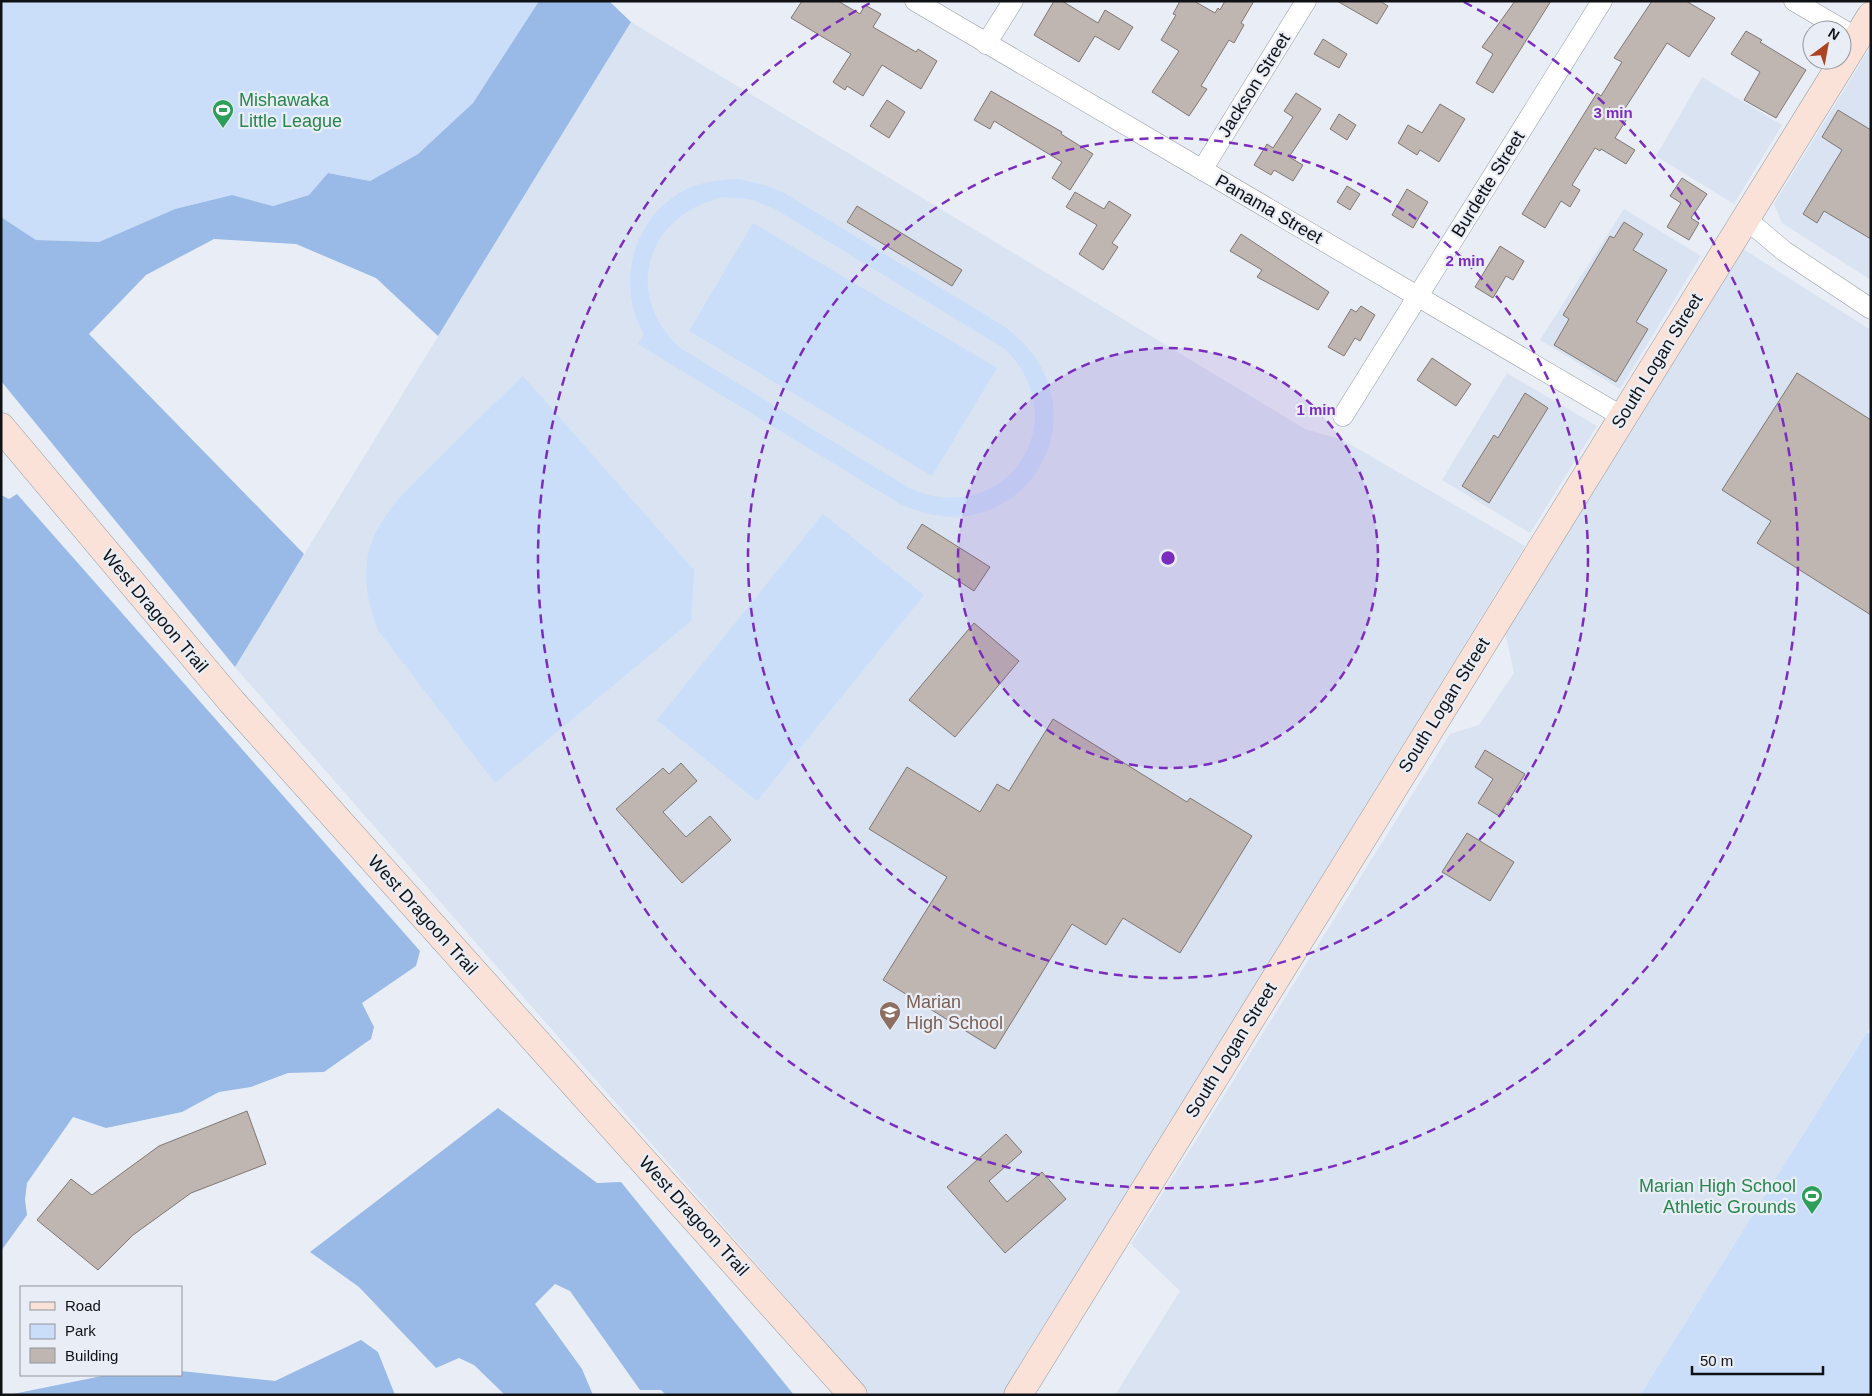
<svg xmlns="http://www.w3.org/2000/svg" width="1872" height="1396" font-family="Helvetica,sans-serif">
	<rect width="100%" height="100%" fill="#e9eef6"/>
	<g fill="#d9e3f1">
		<path d="M 631,22 L 1305,429 L 1343,440 L 1525,546 L 1003,1395 L 871,1395 L 235,667 Z"/>
		<path d="M 1871,46 L 1871,280 L 1782,223 L 1774,204 Z"/>
		<path d="M 1702,77 L 1782,125 L 1734,204 L 1656,156 Z"/>
		<path d="M 1624,209 L 1701,256 L 1620,389 L 1540,340 Z"/>
		<path d="M 1743,249 L 1871,330 L 1871,1025 L 1640,1395 L 1115,1395 L 1180,1291 L 1131,1244 L 1450,734 L 1479,725 L 1514,673 L 1505,631 Z"/>
		<path d="M 1507,373 L 1597,426 L 1530,533 L 1442,480 Z"/>
	</g>
	<g fill="#cadefa" fill-rule="evenodd">
		<path d="M 1,1 L 539,1 L 473,103 L 418,154 L 370,181 L 328,173 L 309,195 L 273,206 L 232,195 L 175,209 L 99,242 L 36,240 L 1,217 Z"/>
		<path d="M 738,179 L 768,186 L 784,193 L 1002,325 C 1115,404 1025,562 900,504 L 638,344 L 644,334 C 614,282 634,214 689,188 C 705,181 721,180 738,179 ZM 723,197 L 750,199 L 775,209 L 1005,349 C 1079,422 1004,531 909,488 L 680,348 C 621,293 647,215 723,197 Z"/>
		<path d="M 753,223 L 997,368 L 932,476 L 689,331 Z"/>
		<path d="M 523,376 L 694,570 L 691,621 L 495,783 L 378,630 C 345,545 385,511 441,456 C 468,429 495,403 523,376 Z"/>
		<path d="M 823,514 L 924,595 L 757,801 L 657,720 Z"/>
		<path d="M 1867,1032 L 1871,1035 L 1871,1395 L 1640,1395 Z"/>
	</g>
	<g fill="#99b9e7">
		<path d="M 539,1 L 609,1 L 631,22 L 438,336 L 376,278 L 296,244 L 214,239 L 146,275 L 89,334 L 304,554 L 235,667 L 1,381 L 1,217 L 36,240 L 99,242 L 175,209 L 232,195 L 273,206 L 309,195 L 328,173 L 370,181 L 418,154 L 473,103 Z"/>
		<path d="M 17,494 L 420,951 L 416,966 L 362,1003 L 374,1027 L 371,1039 L 324,1072 L 288,1073 L 251,1087 L 219,1092 L 182,1112 L 106,1128 L 73,1117 L 27,1183 L 25,1200 L 27,1215 L 1,1251 L 1,495 L 9,499 Z"/>
		<path d="M 498,1108 L 597,1183 L 621,1182 L 794,1395 L 666,1395 L 661,1390 L 640,1390 L 570,1291 L 555,1284 L 535,1304 L 582,1369 L 593,1395 L 505,1395 L 474,1365 L 459,1358 L 436,1368 L 359,1287 L 310,1252 Z"/>
		<path d="M 361,1340 L 378,1352 L 395,1395 L 8,1395 L 107,1375 L 181,1375 L 181,1371 L 275,1381 Z"/>
	</g>
	<g fill="#bfb5b1" stroke="#807773">
		<path d="M 802,1 L 838,1 L 860,14 L 865,5 L 881,14 L 873,27 L 916,52 L 918,49 L 937,61 L 921,89 L 882,65 L 863,96 L 847,86 L 845,90 L 833,82 L 851,54 L 791,18 Z"/>
		<path d="M 1054,1 L 1062,1 L 1098,23 L 1105,10 L 1133,27 L 1119,50 L 1095,36 L 1079,62 L 1034,35 Z"/>
		<path d="M 1180,1 L 1194,1 L 1215,13 L 1218,8 L 1220,10 L 1225,1 L 1254,1 L 1241,23 L 1244,25 L 1234,43 L 1229,40 L 1201,86 L 1207,89 L 1189,116 L 1152,92 L 1179,51 L 1161,40 L 1176,15 L 1173,14 Z"/>
		<path d="M 1337,1 L 1380,1 L 1388,6 L 1377,24 Z"/>
		<path d="M 1515,1 L 1551,1 L 1493,93 L 1476,83 L 1493,54 L 1482,47 Z"/>
		<path d="M 1652,1 L 1686,1 L 1715,18 L 1689,57 L 1667,43 L 1624,110 L 1630,114 L 1615,138 L 1635,150 L 1626,164 L 1601,149 L 1600,151 L 1595,148 L 1572,185 L 1580,190 L 1570,207 L 1561,201 L 1545,228 L 1522,214 L 1597,93 L 1601,96 L 1622,62 L 1614,58 Z"/>
		<path d="M 1746,31 L 1762,40 L 1760,42 L 1806,70 L 1776,118 L 1744,100 L 1760,72 L 1731,54 Z"/>
		<path d="M 1323,39 L 1347,54 L 1339,68 L 1314,54 Z"/>
		<path d="M 991,91 L 1062,132 L 1061,134 L 1093,154 L 1070,190 L 1052,178 L 1062,162 L 994,121 L 990,129 L 974,120 Z"/>
		<path d="M 1296,93 L 1321,109 L 1289,157 L 1303,165 L 1293,181 L 1274,170 L 1271,175 L 1254,165 L 1267,144 L 1273,148 L 1293,117 L 1284,111 Z"/>
		<path d="M 887,100 L 905,112 L 889,138 L 870,126 Z"/>
		<path d="M 1440,104 L 1465,119 L 1439,162 L 1420,150 L 1417,155 L 1398,143 L 1408,125 L 1422,133 Z"/>
		<path d="M 1838,110 L 1871,130 L 1871,239 L 1824,211 L 1817,223 L 1803,214 L 1842,150 L 1822,137 Z"/>
		<path d="M 1339,114 L 1356,125 L 1347,140 L 1330,129 Z"/>
		<path d="M 1682,178 L 1707,194 L 1691,218 L 1699,223 L 1689,240 L 1667,227 L 1681,203 L 1670,196 Z"/>
		<path d="M 1347,186 L 1360,194 L 1350,210 L 1337,202 Z"/>
		<path d="M 1407,189 L 1428,202 L 1413,228 L 1392,215 Z"/>
		<path d="M 1075,192 L 1104,209 L 1109,201 L 1131,215 L 1112,243 L 1118,247 L 1103,270 L 1079,254 L 1097,225 L 1066,207 Z"/>
		<path d="M 857,206 L 962,270 L 952,286 L 847,222 Z"/>
		<path d="M 1624,222 L 1643,234 L 1633,250 L 1667,270 L 1636,322 L 1648,329 L 1616,382 L 1554,345 L 1569,319 L 1563,315 L 1610,236 L 1614,238 Z"/>
		<path d="M 1241,234 L 1329,292 L 1318,310 L 1257,277 L 1262,270 L 1230,251 Z"/>
		<path d="M 1500,246 L 1524,261 L 1513,280 L 1506,276 L 1493,298 L 1475,287 Z"/>
		<path d="M 1361,306 L 1375,315 L 1360,341 L 1355,338 L 1344,356 L 1328,347 L 1351,309 L 1356,312 Z"/>
		<path d="M 1432,358 L 1471,384 L 1456,406 L 1417,380 Z"/>
		<path d="M 1797,373 L 1871,420 L 1871,615 L 1757,543 L 1771,521 L 1722,490 Z"/>
		<path d="M 1525,393 L 1548,408 L 1489,503 L 1462,486 L 1494,435 L 1498,438 Z"/>
		<path d="M 922,524 L 990,567 L 974,591 L 907,548 Z"/>
		<path d="M 974,623 L 1019,661 L 955,737 L 909,700 Z"/>
		<path d="M 1053,719 L 1187,802 L 1190,798 L 1252,836 L 1180,953 L 1123,918 L 1106,945 L 1072,924 L 995,1049 L 883,980 L 947,877 L 869,829 L 907,767 L 980,812 L 997,784 L 1009,791 Z"/>
		<path d="M 1485,750 L 1525,774 L 1499,816 L 1478,803 L 1493,779 L 1475,767 Z"/>
		<path d="M 681,763 L 697,781 L 663,812 L 686,837 L 710,816 L 731,840 L 682,883 L 616,809 L 663,768 L 669,774 Z"/>
		<path d="M 1467,833 L 1514,862 L 1490,901 L 1442,872 Z"/>
		<path d="M 247,1111 L 266,1164 L 191,1193 L 133,1235 L 98,1270 L 37,1220 L 71,1179 L 92,1195 L 159,1146 Z"/>
		<path d="M 1006,1134 L 1022,1152 L 989,1181 L 1007,1202 L 1042,1172 L 1066,1199 L 1005,1253 L 947,1187 Z"/>
	</g>
	<g fill="none" stroke-linecap="round" stroke-linejoin="round">
		<g stroke="#959ba2" stroke-width="21">
			<g id="street">
				<path d="M 915,1 L 1623,417"/>
				<path d="M 1794,1 L 1857,38"/>
				<path d="M 986,44 L 1013,1"/>
				<path d="M 1202,170 L 1306,1"/>
				<path d="M 1746,219 L 1784,251 L 1871,309"/>
				<path d="M 1343,416 L 1602,1"/>
			</g>
		</g>
		<g stroke="#959ba2" stroke-width="29">
			<g id="secondary">
				<path d="M 1,427 L 232,702 L 853,1395"/>
				<path d="M 1018,1395 L 1871,16"/>
			</g>
		</g>
		<use href="#street" stroke="#fff" stroke-width="20"/>
		<use href="#secondary" stroke="#fae2d9" stroke-width="28"/>
	</g>
	<circle cx="1168" cy="558" r="210" fill="#7b2cbf" fill-opacity=".12"/>
	<g fill="none" stroke="#7b2cbf" stroke-width="2.5" stroke-dasharray="9 6">
		<circle cx="1168" cy="558" r="210"/>
		<circle cx="1168" cy="558" r="420"/>
		<path d="M1464 2A630 630 0 1 1 872 2"/>
	</g>
	<defs>
		<g id="stadium-pin" transform="scale(1.125)"><path d="M0 17L-7.5 6A9.5 9.5 0 1 1 7.5 6Z" fill="#2e9e5b" stroke="#e9eef6"/><path d="M0-5a6.5 5 0 1 0 0 10a6.5 5 0 1 0 0-10ZM-3.5-1.8h7v3.6h-7Z" fill="#fff"/></g>
		<g id="school-pin" transform="scale(1.125)"><path d="M0 17L-7.5 6A9.5 9.5 0 1 1 7.5 6Z" fill="#8d6e63" stroke="#e9eef6"/><path d="M0-5L7-2L0 1L-7-2ZM-4 1L0 2.5L4 1V4Q0 6-4 4Z" fill="#fff"/></g>
	</defs>
	<g fill-rule="evenodd">
		<use href="#stadium-pin" x="223" y="110"/>
		<use href="#school-pin" x="890" y="1012"/>
		<use href="#stadium-pin" x="1812" y="1196"/>
	</g>
	<g text-anchor="middle" stroke-width="4.5" stroke-linejoin="round" paint-order="stroke">
		<g font-size="18" fill="#0f1114" stroke="#e9eef6">
			<text transform="translate(1254 85) rotate(-58)" y="6">Jackson Street</text>
			<text transform="translate(1488 184) rotate(-58)" y="6">Burdette Street</text>
			<text transform="translate(1269 209) rotate(30)" y="6">Panama Street</text>
			<text transform="translate(1657 361) rotate(-58)" y="6">South Logan Street</text>
			<text transform="translate(155 611) rotate(50)" y="6">West Dragoon Trail</text>
			<text transform="translate(1444 705) rotate(-58)" y="6">South Logan Street</text>
			<text transform="translate(423 915) rotate(48)" y="6">West Dragoon Trail</text>
			<text transform="translate(1231 1050) rotate(-58)" y="6">South Logan Street</text>
			<text transform="translate(694 1216) rotate(48)" y="6">West Dragoon Trail</text>
		</g>
		<g font-size="18" fill="#27864d" stroke="#e9eef6" text-anchor="start">
			<text x="239" y="106">Mishawaka<tspan x="239" dy="21">Little League</tspan></text>
			<text x="1796" y="1192" text-anchor="end">Marian High School<tspan x="1796" dy="21">Athletic Grounds</tspan></text>
		</g>
		<g font-size="18" fill="#785e54" stroke="#e9eef6" text-anchor="start">
			<text x="906" y="1008">Marian<tspan x="906" dy="21">High School</tspan></text>
		</g>
	</g>
	<circle cx="1168" cy="558" r="8" fill="#7b2cbf" stroke="#e9eef6" stroke-width="2.5"/>
	<g font-size="15" text-anchor="middle" font-weight="bold" fill="#7b2cbf" stroke="#e9eef6" stroke-width="4.5" stroke-linejoin="round" paint-order="stroke">
		<text x="1613" y="118">3 min</text>
		<text x="1465" y="266">2 min</text>
		<text x="1316" y="415">1 min</text>
	</g>
	<rect width="1872" height="1396" fill="none" stroke="#0f1114" stroke-width="5"/>
	<rect x="20" y="1286" width="162" height="90" fill="#e9eef6" stroke="#92969c"/>
	<rect x="30" y="1302" width="25" height="8" fill="#fae2d9" stroke="#92969c"/>
	<text x="65" y="1311" font-size="15" fill="#0f1114">Road</text>
	<rect x="30" y="1324" width="25" height="15" fill="#cadefa" stroke="#92969c"/>
	<text x="65" y="1336" font-size="15" fill="#0f1114">Park</text>
	<rect x="30" y="1348" width="25" height="15" fill="#bfb5b1" stroke="#92969c"/>
	<text x="65" y="1361" font-size="15" fill="#0f1114">Building</text>
	<g transform="translate(1827 45) rotate(32)"><circle r="24" fill="#e9eef6" stroke="#92969c"/>
	<path d="M0-4L9 19L0 12L-9 19Z" fill="#ac4423"/>
	<text y="-8" font-size="14" font-weight="bold" text-anchor="middle" fill="#0f1114">N</text>
	</g>
	<path d="M1692 1366v8h131v-8" fill="none" stroke="#0f1114" stroke-width="2.5"/>
	<text x="1700" y="1366" font-size="15" fill="#0f1114" stroke="#e9eef6" stroke-width="4" paint-order="stroke">50 m</text>
</svg>
